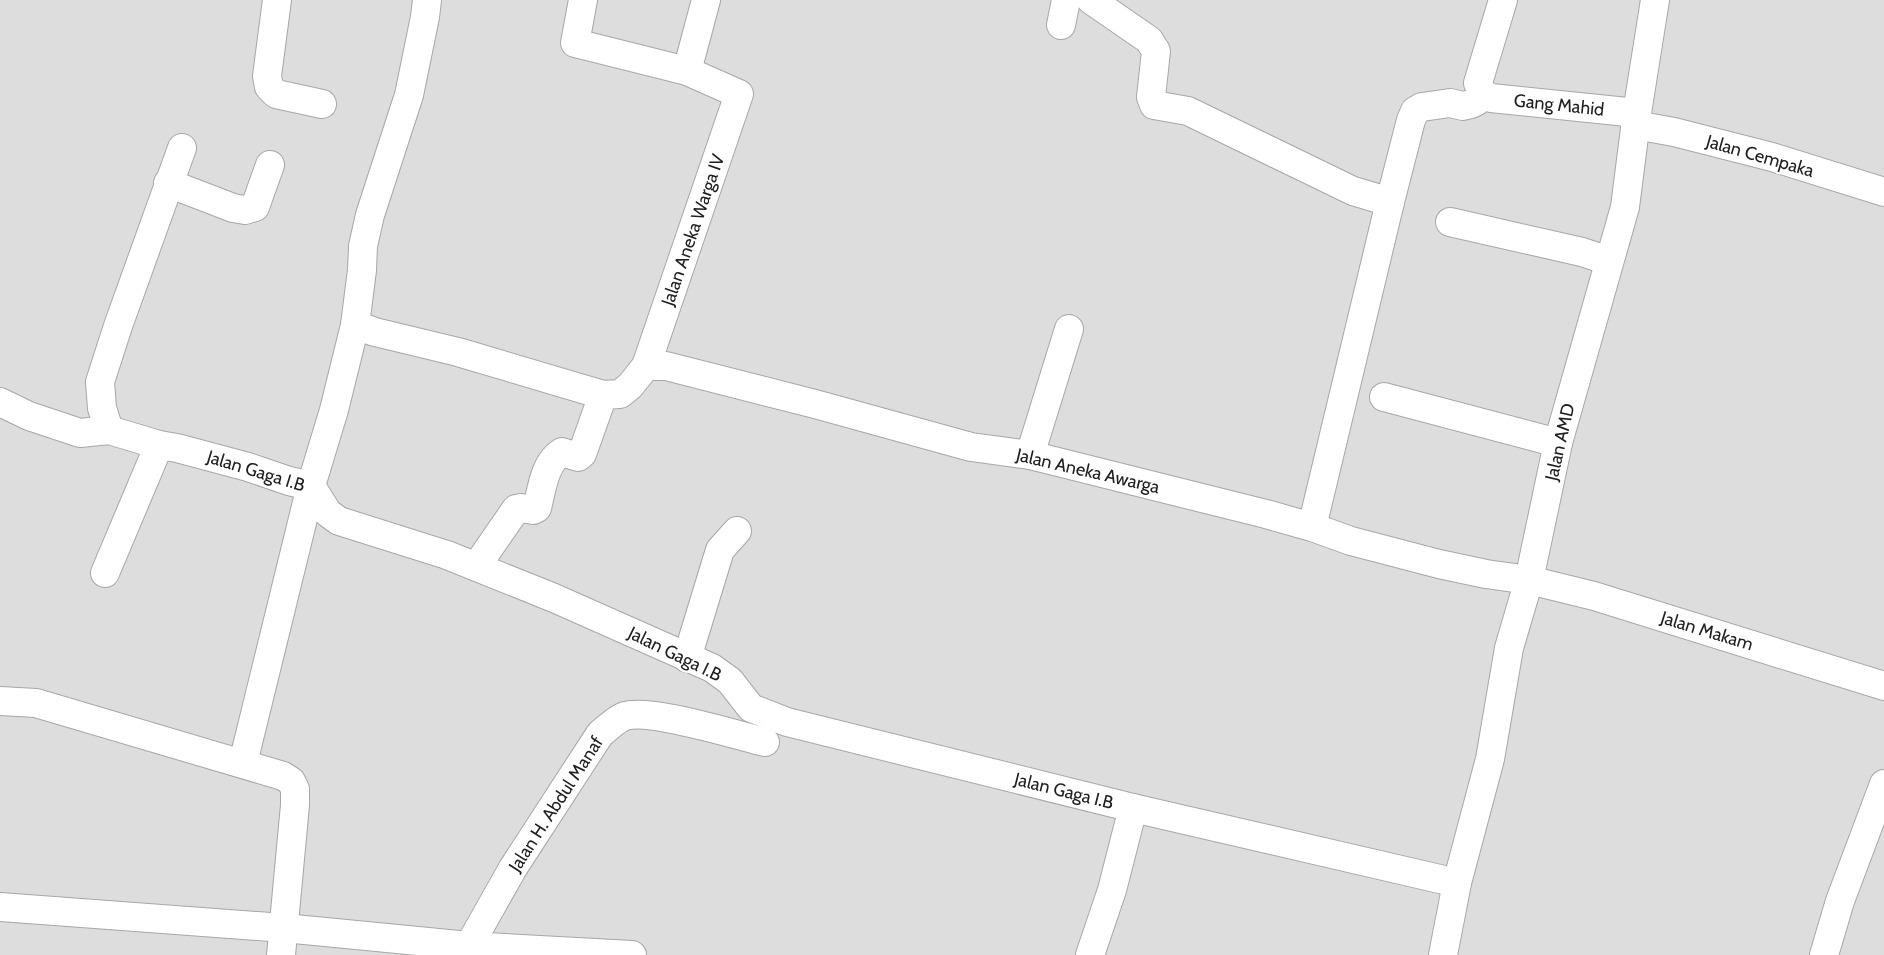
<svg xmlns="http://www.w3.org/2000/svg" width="1884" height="955" font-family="Cabin,sans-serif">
	<rect width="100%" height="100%" fill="#f1eee6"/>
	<rect fill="#dedddd" x="0" y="0" width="1884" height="955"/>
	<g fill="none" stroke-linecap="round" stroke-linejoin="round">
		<g stroke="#a7a7a7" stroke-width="30">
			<g id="minor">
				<path d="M 277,0 L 267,76 L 269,87 L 276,94 L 322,104"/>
				<path d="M 1091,0 L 1149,40 L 1156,51 L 1151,97 L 1154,105 L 1188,111 L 1353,191 L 1390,202"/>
				<path d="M 1061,25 L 1066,0"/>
				<path d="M 687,71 L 706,0"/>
				<path d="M 1482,93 L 1491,98 L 1637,113"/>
				<path d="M 1482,93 L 1478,83 L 1503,0"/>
				<path d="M 1635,125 L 1674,132 L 1772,157 L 1884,192"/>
				<path d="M 168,183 L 233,208 L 245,210 L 255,207 L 270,165"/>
				<path d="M 1450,222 L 1582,252 L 1609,261"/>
				<path d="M 355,325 L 375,332 L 458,352 L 603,395 L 620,394 L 630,386 L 646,366 L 739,94 L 687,71 L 575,43 L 583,0"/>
				<path d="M 646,366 L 666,366 L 815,404 L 971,447 L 1030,455 L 1266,514 L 1312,527 L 1351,541 L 1439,564 L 1486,574 L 1529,580 L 1594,596 L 1884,686"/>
				<path d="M 1384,397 L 1558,443"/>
				<path d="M 0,402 L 29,416 L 80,433 L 109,430 L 159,445 L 177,448 L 248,467 L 289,481 L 311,486 L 328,513 L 339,521 L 447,555 L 554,598 L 712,668 L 730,681 L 751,708 L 787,722 L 1133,808 L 1457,883"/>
				<path d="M 109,430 L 102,408 L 100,382 L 118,326 L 182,148"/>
				<path d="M 1030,455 L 1069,329"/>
				<path d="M 1312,527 L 1390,202 L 1411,120 L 1415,111 L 1422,107 L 1450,103 L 1463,106 L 1471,104 L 1477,101 L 1482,93"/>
				<path d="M 476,567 L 516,509 L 521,508 L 533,510 L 537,508 C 542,489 544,463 562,452 L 578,457 L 582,454 L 603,395"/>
				<path d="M 105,573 L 159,445"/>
				<path d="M 687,658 L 720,550 L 737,531"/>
				<path d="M 0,701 L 36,703 L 283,776 L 291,781 L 295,789 L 295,805 L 281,955"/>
				<path d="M 243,763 L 311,486 L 334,410 L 355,325 L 362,270 L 363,246 L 370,215 L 409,95 L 425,17 L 427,0"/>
				<path d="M 0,907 L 284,928 L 469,946 L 632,955"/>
				<path d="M 469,946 L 513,868 L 600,734 C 608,728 616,719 625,716 C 650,708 736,735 765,742"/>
				<path d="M 1090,955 L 1112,890 L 1133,808"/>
				<path d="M 1443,955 L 1457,883 L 1490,759 L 1509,648 L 1529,580 L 1558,443 L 1625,207 L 1637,113 L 1655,0"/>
				<path d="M 1824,955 L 1840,901 L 1884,784"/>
			</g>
		</g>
		<use href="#minor" stroke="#fff" stroke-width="28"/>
	</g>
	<g text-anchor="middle" stroke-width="4.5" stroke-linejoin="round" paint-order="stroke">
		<g font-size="18" fill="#202020" stroke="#fff">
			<text transform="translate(1559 105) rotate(6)" y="6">Gang Mahid</text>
			<text transform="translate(1760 156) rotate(16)" y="6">Jalan Cempaka</text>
			<text transform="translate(693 230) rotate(-71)" y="6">Jalan Aneka Warga IV</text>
			<text transform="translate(1560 442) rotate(-77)" y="6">Jalan AMD</text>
			<text transform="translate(256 471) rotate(17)" y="6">Jalan Gaga I.B</text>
			<text transform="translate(1088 471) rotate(13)" y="6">Jalan Aneka Awarga</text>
			<text transform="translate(1707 631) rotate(17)" y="6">Jalan Makam</text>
			<text transform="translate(675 654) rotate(26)" y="6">Jalan Gaga I.B</text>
			<text transform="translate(1064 791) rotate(14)" y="6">Jalan Gaga I.B</text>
			<text transform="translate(556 804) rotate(-57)" y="6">Jalan H. Abdul Manaf</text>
		</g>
	</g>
</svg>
